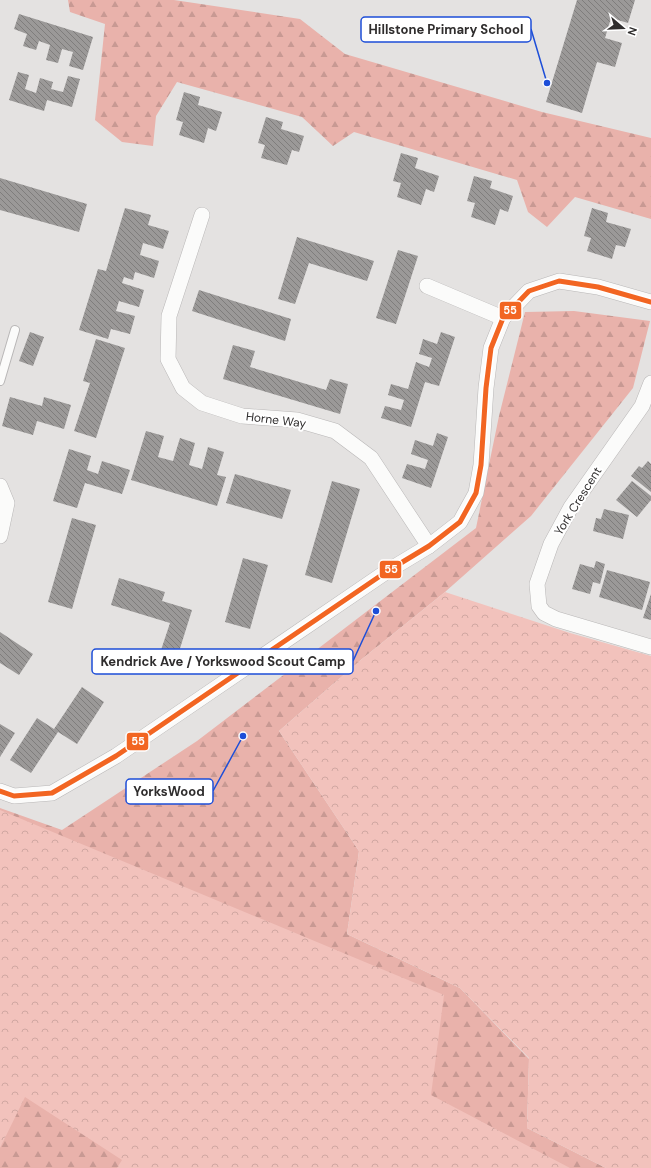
<svg xmlns="http://www.w3.org/2000/svg" width="651" height="1168" font-family="'DM Sans',sans-serif">
	<defs>
		<pattern id="forest-firs" width="22" height="20" patternUnits="userSpaceOnUse"><rect width="22" height="20" fill="#e9b2ab"/><path d="M5 1l3.5 6h-7zM16 11l3.5 6h-7z" fill="#c89993"/></pattern>
		<pattern id="park-crowns" width="20" height="18" patternUnits="userSpaceOnUse"><rect width="20" height="18" fill="#f2c2bc"/><path d="M2 6a3 3 0 1 1 6 0M12 15a3 3 0 1 1 6 0" fill="none" stroke="#d0a7a2"/></pattern>
		<pattern id="building-back-hatch" width="6" height="6" patternUnits="userSpaceOnUse"><rect width="6" height="6" fill="#9b9998"/><path d="M-1 5l2 2M0 0l6 6M5-1l2 2" fill="none" stroke="#7f7d7c"/></pattern>
	</defs>
	<rect width="100%" height="100%" fill="#e4e2e1"/>
	<g fill="url(#forest-firs)">
		<path d="M 68,0 L 174,0 L 300,19 L 345,54 L 542,112 L 651,138 L 651,219 L 575,197 L 547,227 L 528,212 L 517,180 L 354,132 L 333,146 L 302,117 L 177,82 L 156,116 L 153,146 L 122,142 L 95,120 L 105,24 L 70,12 Z"/>
		<path d="M 574,311 L 650,321 L 633,388 L 531,516 L 445,592 L 362,659 L 279,731 L 359,851 L 347,934 L 460,988 L 529,1059 L 527,1128 L 606,1168 L 0,1168 L 0,808 L 62,830 L 197,741 L 476,528 L 499,416 L 525,312 Z"/>
	</g>
	<g fill="url(#park-crowns)">
		<path d="M 445,592 L 570,633 L 651,656 L 651,1168 L 606,1168 L 527,1128 L 529,1058 L 460,988 L 347,934 L 359,851 L 279,731 L 362,659 Z"/>
		<path d="M 0,810 L 444,995 L 431,1095 L 570,1168 L 117,1168 L 122,1160 L 25,1097 L 0,1148 Z"/>
	</g>
	<g fill="url(#building-back-hatch)">
		<path d="M 577,0 L 635,0 L 628,23 L 611,18 L 605,38 L 622,43 L 615,67 L 597,62 L 582,113 L 546,102 Z"/>
		<path d="M 19,14 L 93,37 L 83,70 L 69,66 L 73,52 L 62,49 L 58,63 L 46,60 L 50,45 L 39,41 L 36,50 L 23,46 L 27,34 L 14,29 Z"/>
		<path d="M 18,72 L 29,75 L 25,89 L 36,93 L 40,78 L 53,82 L 51,89 L 63,92 L 68,76 L 80,79 L 72,107 L 47,100 L 44,111 L 9,100 Z"/>
		<path d="M 184,92 L 200,97 L 198,105 L 222,112 L 216,131 L 208,128 L 204,143 L 179,135 L 183,122 L 176,120 Z"/>
		<path d="M 266,117 L 283,122 L 281,129 L 304,136 L 299,152 L 292,150 L 287,165 L 261,158 L 265,145 L 258,143 Z"/>
		<path d="M 401,153 L 418,158 L 415,168 L 439,176 L 434,192 L 426,189 L 421,205 L 397,197 L 401,183 L 393,181 Z"/>
		<path d="M 474,176 L 492,181 L 490,188 L 513,196 L 508,212 L 500,209 L 495,225 L 471,217 L 475,203 L 467,201 Z"/>
		<path d="M 0,178 L 87,204 L 79,232 L 0,210 Z"/>
		<path d="M 125,208 L 151,215 L 148,225 L 169,231 L 163,249 L 143,243 L 140,255 L 159,261 L 154,278 L 135,272 L 133,280 L 124,277 L 122,283 L 144,290 L 139,307 L 119,301 L 116,311 L 135,316 L 130,334 L 111,329 L 108,339 L 79,330 L 98,269 L 106,271 Z"/>
		<path d="M 592,208 L 608,213 L 606,222 L 631,229 L 625,247 L 616,245 L 612,259 L 587,251 L 591,238 L 584,236 Z"/>
		<path d="M 297,237 L 374,261 L 367,281 L 309,263 L 295,304 L 278,299 Z"/>
		<path d="M 398,250 L 418,256 L 396,324 L 376,318 Z"/>
		<path d="M 199,290 L 291,319 L 285,341 L 192,311 Z"/>
		<path d="M 30,332 L 44,337 L 33,366 L 19,361 Z"/>
		<path d="M 441,332 L 455,337 L 439,386 L 425,382 L 411,427 L 381,418 L 385,406 L 401,410 L 404,400 L 388,395 L 391,384 L 408,389 L 416,362 L 429,367 L 432,358 L 419,354 L 423,339 L 437,344 Z"/>
		<path d="M 96,339 L 125,348 L 96,438 L 74,431 L 90,383 L 83,381 Z"/>
		<path d="M 233,345 L 255,351 L 250,367 L 326,390 L 330,379 L 348,384 L 340,414 L 223,379 Z"/>
		<path d="M 10,397 L 42,406 L 44,397 L 71,405 L 64,429 L 37,421 L 33,435 L 2,426 Z"/>
		<path d="M 146,431 L 164,436 L 158,457 L 173,461 L 180,438 L 195,443 L 189,465 L 202,469 L 208,447 L 224,452 L 217,475 L 226,477 L 217,506 L 131,480 Z"/>
		<path d="M 437,433 L 448,437 L 431,488 L 402,478 L 407,464 L 425,469 L 428,460 L 411,454 L 415,440 L 433,446 Z"/>
		<path d="M 69,449 L 91,456 L 87,470 L 98,474 L 102,461 L 130,470 L 122,494 L 85,483 L 77,508 L 53,501 Z"/>
		<path d="M 648,461 L 651,464 L 651,492 L 631,476 L 639,466 L 642,468 Z"/>
		<path d="M 235,474 L 291,490 L 282,519 L 226,503 Z"/>
		<path d="M 332,481 L 360,489 L 332,583 L 305,575 Z"/>
		<path d="M 632,481 L 651,496 L 651,500 L 637,517 L 616,500 Z"/>
		<path d="M 604,509 L 629,515 L 623,539 L 593,531 L 596,518 L 601,519 Z"/>
		<path d="M 72,518 L 96,525 L 72,609 L 48,602 Z"/>
		<path d="M 243,558 L 268,565 L 250,629 L 225,622 Z"/>
		<path d="M 596,561 L 605,564 L 600,584 L 593,582 L 590,594 L 572,589 L 580,564 L 594,568 Z"/>
		<path d="M 607,570 L 650,582 L 642,610 L 599,597 Z"/>
		<path d="M 119,578 L 165,592 L 162,601 L 192,610 L 177,658 L 160,653 L 170,623 L 111,605 Z"/>
		<path d="M 651,594 L 651,620 L 643,618 Z"/>
		<path d="M 0,632 L 33,654 L 19,675 L 0,663 Z"/>
		<path d="M 82,687 L 104,702 L 77,744 L 58,732 L 31,773 L 10,760 L 37,718 L 54,729 Z"/>
		<path d="M 0,724 L 15,733 L 0,757 Z"/>
	</g>
	<g fill="none" stroke-linecap="round" stroke-linejoin="round">
		<g stroke="#b9b7b7" stroke-width="10">
			<path id="lane" d="M 0,381 L 15,330"/>
		</g>
		<g stroke="#b9b7b7" stroke-width="16">
			<g id="street">
				<path d="M 202,215 L 169,316 L 168,359 L 183,388 L 202,403 L 242,416 L 297,420 L 335,431 L 371,458 L 429,546"/>
				<path d="M 427,286 L 503,318"/>
				<path d="M 651,383 L 642,406 L 571,507 L 551,544 L 537,584 L 539,606 L 544,613 L 556,619 L 651,647"/>
				<path d="M 0,486 L 7,503 L 0,536"/>
				<path d="M 0,791 L 14,796 L 52,793 L 116,756 L 386,572 L 429,546 L 460,522 L 476,493 L 481,465 L 486,388 L 491,348 L 503,318 L 529,291 L 559,281 L 598,287 L 651,302"/>
			</g>
		</g>
		<use href="#lane" stroke="#fbfbfa" stroke-width="8"/>
		<use href="#street" stroke="#fbfbfa" stroke-width="15"/>
		<g stroke="#fff" stroke-width="8">
			<path id="bus-1" d="M 0,791 L 14,796 L 52,793 L 116,756 L 386,572 L 429,546 L 460,522 L 476,493 L 481,465 L 486,388 L 491,348 L 503,318 L 529,291 L 559,281 L 598,287 L 651,302"/>
		</g>
		<use href="#bus-1" stroke="#f26522" stroke-width="5"/>
	</g>
	<g text-anchor="middle" stroke-width="4" stroke-linejoin="round" paint-order="stroke">
		<g font-size="12" fill="#2f2d2d" stroke="#fff">
			<text transform="translate(276 420) rotate(7)" y="4">Horne Way</text>
			<text transform="translate(578 501) rotate(-58)" y="4">York Crescent</text>
		</g>
	</g>
	<path fill="none" stroke="#1d4ed8" stroke-width="1.5" d="M547 83L531 29M376 611L353 661M243 736L213 791"/>
	<g fill="#1d4ed8" stroke="#fff" stroke-width="1.5">
		<circle cx="547" cy="83" r="4"/>
		<circle cx="376" cy="611" r="4"/>
		<circle cx="243" cy="736" r="4"/>
	</g>
	<g fill="#fff" stroke="#1d4ed8" stroke-width="1.5">
		<rect x="361" y="17" width="170" height="25" rx="4"/>
		<rect x="92" y="649" width="261" height="25" rx="4"/>
		<rect x="126" y="779" width="87" height="25" rx="4"/>
	</g>
	<g font-size="13" text-anchor="middle" font-weight="bold" fill="#2f2d2d">
		<text x="446" y="34">Hillstone Primary School</text>
		<text x="223" y="666">Kendrick Ave / Yorkswood Scout Camp</text>
		<text x="169" y="796">YorksWood</text>
	</g>
	<g stroke="#fff" stroke-width="1.5">
		<rect x="499" y="301" width="23" height="19" rx="4" fill="#f26522"/>
		<rect x="379" y="560" width="23" height="19" rx="4" fill="#f26522"/>
		<rect x="126" y="732" width="23" height="19" rx="4" fill="#f26522"/>
	</g>
	<g font-size="11" text-anchor="middle" font-weight="bold" fill="#fff">
		<text x="510" y="314">55</text>
		<text x="391" y="573">55</text>
		<text x="138" y="745">55</text>
	</g>
	<g transform="translate(623 28) rotate(109)" stroke="#ffffff" stroke-width="3" paint-order="stroke">
	<path d="M0-3L7 15L0 10L-7 15Z" fill="#2f2d2d"/>
	<text y="-6" font-size="11" font-weight="bold" text-anchor="middle" fill="#2f2d2d">N</text>
	</g>
</svg>
